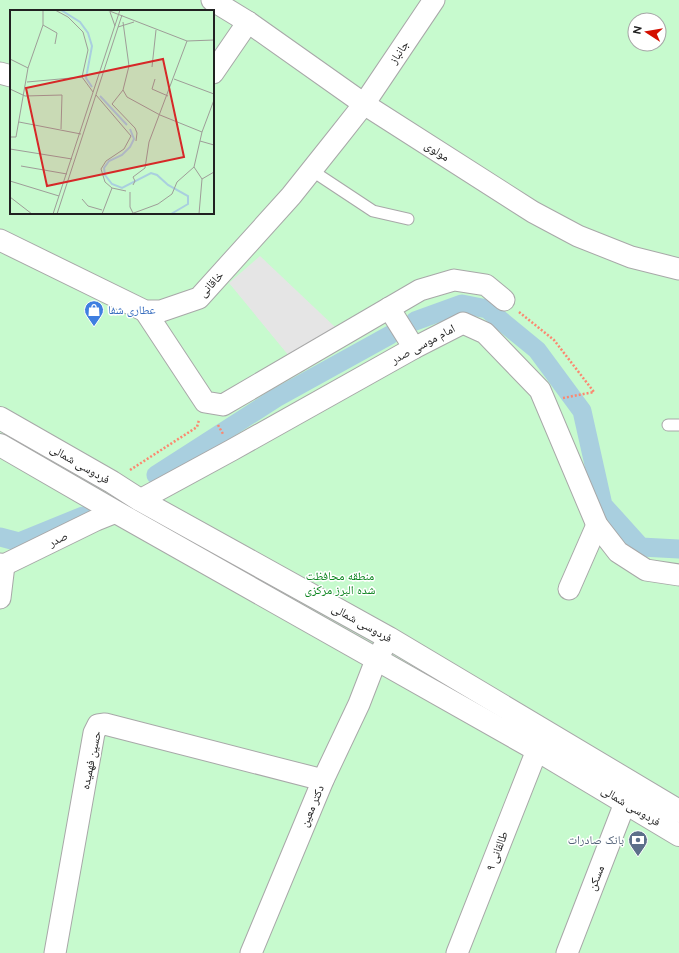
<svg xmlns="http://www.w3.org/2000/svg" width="679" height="953" font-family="'DM Sans','Noto Naskh Arabic',sans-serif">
	<rect width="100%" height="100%" fill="#f2efe8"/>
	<path fill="#c7face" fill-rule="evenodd" d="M 0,0 L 679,0 L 679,953 L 0,953 ZM 11,11 L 213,11 L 213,213 L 11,213 ZM 635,20 L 659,20 L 659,44 L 635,44 Z"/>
	<path fill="#e5e5e5" d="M 260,256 L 335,327 L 289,356 L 229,283 Z"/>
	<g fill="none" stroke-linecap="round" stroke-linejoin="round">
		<g stroke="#a9cfdf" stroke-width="19">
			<path d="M 415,321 L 462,304 L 487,309 L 537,350 L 582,411 L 603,505 L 641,547 L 679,549"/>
			<path d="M 156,475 L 276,398 L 390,335"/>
			<path d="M 0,537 L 19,542 L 83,516"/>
		</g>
		<g stroke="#a8a8a8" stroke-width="13">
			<g id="service">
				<path d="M 311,170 L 373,211 L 408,219"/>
				<path d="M 668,425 L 679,425"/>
			</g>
		</g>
		<g stroke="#a8a8a8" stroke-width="23">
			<g id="minor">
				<path d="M 212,0 L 248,22 L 364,104 L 533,212 L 578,236 L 631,257 L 679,269"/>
				<path d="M 0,73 L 11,76"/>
				<path d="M 213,73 L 248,22"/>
				<path d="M 0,240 L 145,311 L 161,311 L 199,298 L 291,196 L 338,137 L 364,104 L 434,0"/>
				<path d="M 389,308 L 414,348"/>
				<path d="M 145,311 L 205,402 L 223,405 L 420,290 L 454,280 L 486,285 L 504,300"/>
				<path d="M 140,500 L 232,450 L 414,348 L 463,323 L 485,333 L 540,390 L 597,525 L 618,552 L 646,570 L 679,575"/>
				<path d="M 0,564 L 4,565 L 96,520 L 116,512"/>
				<path d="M 569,589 L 597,525"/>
				<path d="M 0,598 L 4,565"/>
				<path d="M 55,953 L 94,733 L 98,725 L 105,724 L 323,780"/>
				<path d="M 251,953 L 323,780 L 359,704 L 376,660 L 389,638"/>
				<path d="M 457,953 L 537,750"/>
				<path d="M 567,953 L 625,803"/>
			</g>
		</g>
		<g stroke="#a8a8a8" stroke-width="24">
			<g id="tertiary">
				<path d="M 0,418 L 112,482 L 140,500 L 389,638 L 679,811"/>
				<path d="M 0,445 L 116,512 L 537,750 L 679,835"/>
			</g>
		</g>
		<g stroke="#fb8870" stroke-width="2.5" stroke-dasharray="2 2" stroke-linecap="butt">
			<path d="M 519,312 L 554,340 L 594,392 L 563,398"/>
			<path d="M 218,425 L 223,434"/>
			<path d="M 130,470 L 197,427 L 199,420"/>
		</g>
		<use href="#service" stroke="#fff" stroke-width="11"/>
		<use href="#minor" stroke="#fff" stroke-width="21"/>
		<use href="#tertiary" stroke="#fff" stroke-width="22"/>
	</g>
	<defs>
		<g id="shop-pin" transform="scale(1)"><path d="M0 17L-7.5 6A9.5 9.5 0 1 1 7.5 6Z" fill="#3f7fe0" stroke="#fff"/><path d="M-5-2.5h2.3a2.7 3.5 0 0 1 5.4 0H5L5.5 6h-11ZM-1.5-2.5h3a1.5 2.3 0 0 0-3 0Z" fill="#fff"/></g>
		<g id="bank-pin" transform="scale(1)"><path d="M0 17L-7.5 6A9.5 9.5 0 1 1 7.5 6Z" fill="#5c6f8a" stroke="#fff"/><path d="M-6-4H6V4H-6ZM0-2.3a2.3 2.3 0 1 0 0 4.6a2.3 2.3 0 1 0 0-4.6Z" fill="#fff"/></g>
	</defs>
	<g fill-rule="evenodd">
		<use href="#shop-pin" x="94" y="310"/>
		<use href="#bank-pin" x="638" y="840"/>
	</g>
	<g text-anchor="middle" stroke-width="3" stroke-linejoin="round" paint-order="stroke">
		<g font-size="12" fill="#212121" stroke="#fff">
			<text transform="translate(399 52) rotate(-56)" y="4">جانباز</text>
			<text transform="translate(437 151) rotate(33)" y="4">مولوی</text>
			<text transform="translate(211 284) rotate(-47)" y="4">خاقانی</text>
			<text transform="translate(423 344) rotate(-28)" y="4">امام موسی صدر</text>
			<text transform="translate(80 464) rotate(30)" y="4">فردوسی شمالی</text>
			<text transform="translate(58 539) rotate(-26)" y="4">صدر</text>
			<text transform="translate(362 623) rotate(29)" y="4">فردوسی شمالی</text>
			<text transform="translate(91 760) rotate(-78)" y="4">حسین فهمیده</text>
			<text transform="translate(312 806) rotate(-67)" y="4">دکتر معین</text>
			<text transform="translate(631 806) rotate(31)" y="4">فردوسی شمالی</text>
			<text transform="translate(497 851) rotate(-69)" y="4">طالقانی ۹</text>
			<text transform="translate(596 878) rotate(-69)" y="4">مسکن</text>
		</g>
		<g font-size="12" fill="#366cbe" stroke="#fff" text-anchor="start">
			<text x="108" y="314">عطاری شفا</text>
		</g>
		<g font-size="12" fill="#0b831e" stroke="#fff">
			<text x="340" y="580">منطقه محافظت<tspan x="340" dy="14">شده البرز مرکزی</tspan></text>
		</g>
		<g font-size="12" fill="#4e5e75" stroke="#fff" text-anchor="end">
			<text x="624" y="844">بانک صادرات</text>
		</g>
	</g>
	<g transform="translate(10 10)">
		<rect width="204" height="204" fill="#f2efe8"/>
		<path d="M 0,0 L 204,0 L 204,204 L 0,204 Z" fill="#c7face"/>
		<path fill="none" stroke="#a9cfdf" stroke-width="2" d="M 51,0 L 70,12 L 78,23 L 82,36 L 76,68 L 82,77M 90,86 L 117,115M 120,119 L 124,129 L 120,137 L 112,145 L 99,151 L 94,158 L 95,165 L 102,174 L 112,178 L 141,163 L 147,165 L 158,175 L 178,186 L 178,194 L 161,204"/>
		<path fill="none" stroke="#9e9d98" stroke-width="1" d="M 45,0 L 58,7 L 73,22 L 78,40 L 72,67 L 83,82M 97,0 L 177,31 L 204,30M 100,2 L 105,16M 113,12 L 119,56 L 113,80 L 117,87 L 150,105 L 192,122M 33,15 L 47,23 L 45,34M 108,17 L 124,12M 0,49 L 18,58M 142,57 L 146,20M 145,69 L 142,79 L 158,86M 164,69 L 204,84M 17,72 L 72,67M 0,79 L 15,86 L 52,85 L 51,119M 113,80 L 102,94 L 125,118 L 127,123 L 126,131M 86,85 L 121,126 L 114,139 L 96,151 L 91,159 L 95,172 L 102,178 L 116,181M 9,112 L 71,124M 0,127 L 6,127 L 18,58 L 33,15 L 33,0M 190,131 L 204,135M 0,139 L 62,149M 11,156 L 57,164M 184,157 L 192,122 L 204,90M 184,157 L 192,169 L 189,204M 192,169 L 204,162M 0,171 L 49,186M 123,175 L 125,171 L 123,167 L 135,158 L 139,132 L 177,31M 120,182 L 120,197 L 123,203M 0,187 L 22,204M 72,189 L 78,196 L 92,200M 43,204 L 110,0M 47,204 L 112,5M 92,204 L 102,178M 121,204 L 148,194 L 162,184 L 167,172 L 184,157"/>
		<path fill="#d62828" fill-opacity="0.15" stroke="#d62828" stroke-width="2" d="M 153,49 L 174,147 L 37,176 L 16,78 Z"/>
		<rect width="204" height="204" fill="none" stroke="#212121" stroke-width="2"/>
	</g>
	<g transform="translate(647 32) rotate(282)"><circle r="19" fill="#ffffff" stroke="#a6a6a6"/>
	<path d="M0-3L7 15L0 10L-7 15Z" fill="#d30f00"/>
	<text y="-6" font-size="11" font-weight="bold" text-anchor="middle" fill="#212121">N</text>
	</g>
</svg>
